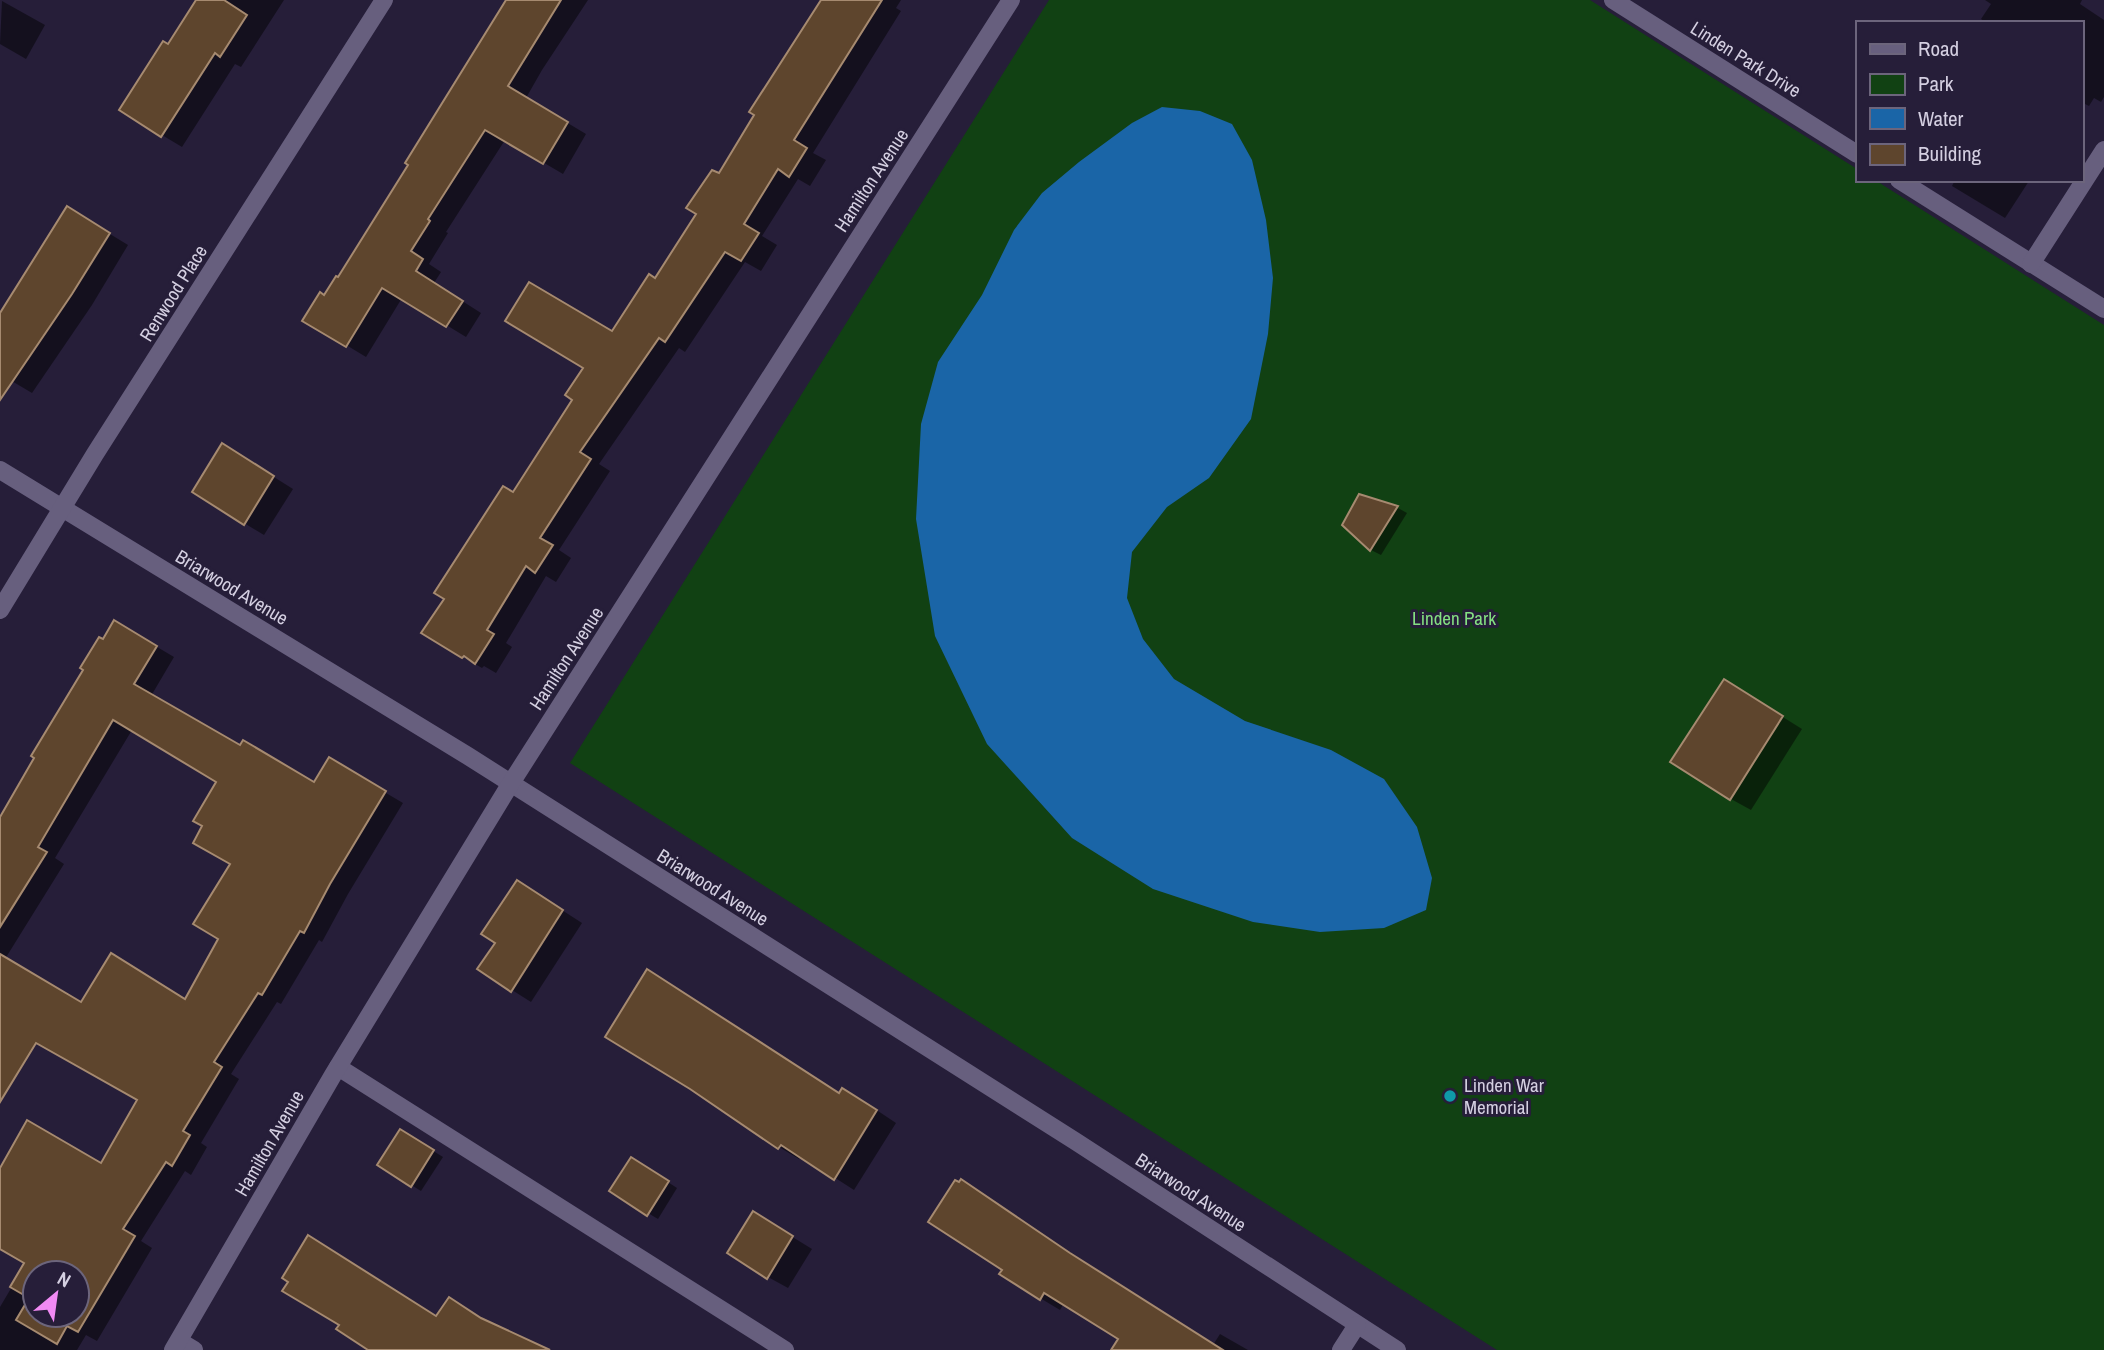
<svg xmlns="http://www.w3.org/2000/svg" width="2104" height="1350" font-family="'Archivo Narrow',sans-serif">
	<rect width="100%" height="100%" fill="#261e39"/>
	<path fill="#114113" d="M 1049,0 L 1590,0 L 1857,169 L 1857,180 L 1875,180 L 2104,325 L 2104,1350 L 1497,1350 L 570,763 Z"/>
	<path fill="#1a65a7" d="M 1162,107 L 1200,111 L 1232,124 L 1252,160 L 1266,220 L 1273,278 L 1268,334 L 1251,419 L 1209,478 L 1167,507 L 1132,552 L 1127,598 L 1143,639 L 1174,679 L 1245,721 L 1331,750 L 1384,779 L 1417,827 L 1432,878 L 1426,910 L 1384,928 L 1320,932 L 1253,922 L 1153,889 L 1072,838 L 987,744 L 935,636 L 916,519 L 921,424 L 938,362 L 982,295 L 1014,230 L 1042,193 L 1079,162 L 1132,123 Z"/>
	<g fill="#0007" fill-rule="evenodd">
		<path d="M 198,0 L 284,0 L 241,67 L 235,64 L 182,147 L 162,135 L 168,46 Z"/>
		<path d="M 506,0 L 588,0 L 542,70 L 526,98 L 586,134 L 563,174 L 505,140 L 446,232 L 448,233 L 429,264 L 441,272 L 434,283 L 481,313 L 466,337 L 402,298 L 366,357 L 305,320 L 339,279 L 411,164 Z"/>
		<path d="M 822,0 L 901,0 L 896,8 L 901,11 L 813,153 L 826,160 L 810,186 L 798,179 L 762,236 L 777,245 L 761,271 L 745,262 L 685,352 L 679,348 L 599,464 L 610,471 L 559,550 L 571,558 L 556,582 L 546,576 L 506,643 L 512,647 L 496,673 L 484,666 L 482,668 L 463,657 L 514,494 L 575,399 L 613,333 L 656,280 Z"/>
		<path d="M 1985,0 L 2082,0 L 2080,4 L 2104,20 L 2104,97 L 2101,102 L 2094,98 L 2089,106 L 2081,102 L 2081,23 L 1987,23 L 1981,19 L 1991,4 Z"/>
		<path d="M 2,1 L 45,25 L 26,59 L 0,44 Z"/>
		<path d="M 1955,180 L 2028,180 L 2029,181 L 2005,218 L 1952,186 Z"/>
		<path d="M 87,220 L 128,245 L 92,305 L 32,393 L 0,374 L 0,314 Z"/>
		<path d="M 242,457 L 293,489 L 264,535 L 244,523 Z"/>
		<path d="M 1360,496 L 1398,508 L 1407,513 L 1381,555 L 1371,550 L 1344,524 Z"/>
		<path d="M 115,622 L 174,657 L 151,696 L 241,747 L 315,784 L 330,760 L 403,803 L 348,894 L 322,942 L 319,940 L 281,1004 L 277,1002 L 231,1074 L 239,1079 L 201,1143 L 207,1147 L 191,1175 L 185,1171 L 141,1241 L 152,1248 L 97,1341 L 86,1335 L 77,1350 L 0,1350 L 0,1307 L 26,1263 L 0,1247 L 0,1172 L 101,1165 L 140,1099 L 186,1001 L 220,938 L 232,864 L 205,826 L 218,781 L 132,730 L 55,858 L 64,864 L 5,959 L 0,1088 L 0,820 ZM 35,1273 L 77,1273 L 77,1315 L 35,1315 Z"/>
		<path d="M 1744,693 L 1802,729 L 1751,810 L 1731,799 Z"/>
		<path d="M 537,894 L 582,923 L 531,1002 L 512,990 Z"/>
		<path d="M 668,983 L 840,1094 L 863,1101 L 896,1123 L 854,1190 L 801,1156 L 799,1159 L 779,1147 Z"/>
		<path d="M 401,1131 L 443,1157 L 421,1191 L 379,1165 Z"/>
		<path d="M 640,1164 L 677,1188 L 658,1219 L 611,1191 Z"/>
		<path d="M 981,1193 L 1091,1267 L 1213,1345 L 1220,1334 L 1248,1350 L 1113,1350 L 1120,1338 L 1064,1303 L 1060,1310 L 1040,1298 L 1005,1269 Z"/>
		<path d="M 773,1225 L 812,1249 L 788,1288 L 768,1277 Z"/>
	</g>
	<g fill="#5e452d" stroke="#a68a70" stroke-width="2" fill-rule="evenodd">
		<path d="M 196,0 L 224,0 L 247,15 L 220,57 L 215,53 L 161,137 L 119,110 L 163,41 L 168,44 Z"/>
		<path d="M 506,0 L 561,0 L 508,86 L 568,122 L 543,164 L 485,130 L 428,219 L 430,221 L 411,251 L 423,259 L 416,271 L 463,301 L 446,327 L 382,288 L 346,347 L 302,321 L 320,292 L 324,295 L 336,276 L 338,277 L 408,165 L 405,163 Z"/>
		<path d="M 821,0 L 882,0 L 794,140 L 807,148 L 789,177 L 778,169 L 744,224 L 759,233 L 741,261 L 725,252 L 665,342 L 659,338 L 580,452 L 591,459 L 540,538 L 553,545 L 535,573 L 526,566 L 487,630 L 494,634 L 475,664 L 464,656 L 462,658 L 421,633 L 444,599 L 434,593 L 503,486 L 513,492 L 572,400 L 565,395 L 583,368 L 505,321 L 529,282 L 612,331 L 649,274 L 655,278 L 696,214 L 686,208 L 712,170 L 719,173 L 754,115 L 749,112 Z"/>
		<path d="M 67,206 L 110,233 L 72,294 L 0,400 L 0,313 Z"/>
		<path d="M 222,443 L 274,476 L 244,525 L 192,492 Z"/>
		<path d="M 1359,494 L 1398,506 L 1370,551 L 1342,525 Z"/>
		<path d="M 114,620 L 157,646 L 134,684 L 240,745 L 243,740 L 314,782 L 329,757 L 386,791 L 330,884 L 304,933 L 300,931 L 262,995 L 258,993 L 214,1062 L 222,1067 L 183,1131 L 190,1135 L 172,1166 L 166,1162 L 123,1229 L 135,1236 L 78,1332 L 67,1326 L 57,1344 L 16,1320 L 29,1298 L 10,1287 L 24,1263 L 0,1249 L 0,1168 L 27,1120 L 101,1163 L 137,1100 L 36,1043 L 0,1102 L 0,954 L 81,1002 L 111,953 L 185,999 L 218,939 L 193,924 L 230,864 L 193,843 L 202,826 L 193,821 L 216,782 L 113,720 L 38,847 L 47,852 L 0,927 L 0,817 L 34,758 L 31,756 L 83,670 L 80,668 L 99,637 L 103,639 ZM 35,1273 L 77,1273 L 77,1315 L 35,1315 Z"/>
		<path d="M 1724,679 L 1783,716 L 1730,800 L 1670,762 Z"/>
		<path d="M 517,880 L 563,910 L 511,992 L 477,969 L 495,943 L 481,934 Z"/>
		<path d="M 647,969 L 839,1093 L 842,1088 L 877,1110 L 834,1180 L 781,1145 L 778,1149 L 690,1089 L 605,1037 Z"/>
		<path d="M 400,1129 L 434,1150 L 411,1187 L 377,1165 Z"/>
		<path d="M 631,1157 L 669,1181 L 647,1216 L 609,1191 Z"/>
		<path d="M 961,1179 L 1070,1253 L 1223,1350 L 1111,1350 L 1118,1339 L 1044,1293 L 1040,1300 L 999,1274 L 1002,1270 L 928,1222 L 955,1180 L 959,1182 Z"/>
		<path d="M 753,1211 L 793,1236 L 767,1279 L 727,1253 Z"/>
		<path d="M 308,1235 L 436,1316 L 449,1297 L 481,1318 L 550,1350 L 368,1350 L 336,1329 L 339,1325 L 282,1291 L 288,1282 L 282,1278 Z"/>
	</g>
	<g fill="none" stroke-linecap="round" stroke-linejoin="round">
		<g stroke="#675f7e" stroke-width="18">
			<path d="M 1613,0 L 1857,154"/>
			<path d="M 1899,180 L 2104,309"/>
			<path d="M 338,1067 L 785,1350"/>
		</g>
		<g stroke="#675f7e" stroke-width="18">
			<path d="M 2031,264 L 2104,150"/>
			<path d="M 0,470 L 468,756 L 1075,1141 L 1397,1350"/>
			<path d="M 0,610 L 95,454 L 384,0"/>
			<path d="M 179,1341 L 194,1350"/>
			<path d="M 173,1350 L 333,1075 L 511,783 L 1011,0"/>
			<path d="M 1341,1350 L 1357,1325"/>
		</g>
	</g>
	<circle fill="#0f9aa8" stroke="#261e39" stroke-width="2.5" cx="1450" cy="1096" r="7"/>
	<g text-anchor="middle" stroke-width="6" stroke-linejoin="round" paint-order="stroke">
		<g font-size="19" fill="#d4cfe1" stroke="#261e39">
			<text transform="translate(1746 59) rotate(32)" y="7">Linden Park Drive</text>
			<text transform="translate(871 180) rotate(-57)" y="7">Hamilton Avenue</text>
			<text transform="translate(173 293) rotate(-58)" y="7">Renwood Place</text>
			<text transform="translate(232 587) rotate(31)" y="7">Briarwood Avenue</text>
			<text transform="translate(566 658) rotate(-57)" y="7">Hamilton Avenue</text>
			<text transform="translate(713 887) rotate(32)" y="7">Briarwood Avenue</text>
			<text transform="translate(269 1143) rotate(-60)" y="7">Hamilton Avenue</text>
			<text transform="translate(1191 1192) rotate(33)" y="7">Briarwood Avenue</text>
		</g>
		<g font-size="19" fill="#84e082" stroke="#261e39">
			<text x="1454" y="625">Linden Park</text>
		</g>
		<g font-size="19" fill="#d4cfe1" stroke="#261e39" text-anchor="start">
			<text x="1464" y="1092">Linden War<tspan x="1464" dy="22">Memorial</tspan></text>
		</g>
	</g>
	<rect x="1856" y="21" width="228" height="161" fill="#261e39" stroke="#6c657c" stroke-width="2"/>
	<rect x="1870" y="44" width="35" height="10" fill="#675f7e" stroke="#6c657c" stroke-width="2"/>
	<text x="1918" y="56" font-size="21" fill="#d4cfe1">Road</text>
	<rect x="1870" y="74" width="35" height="21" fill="#114113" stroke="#6c657c" stroke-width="2"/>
	<text x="1918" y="91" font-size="21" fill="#d4cfe1">Park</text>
	<rect x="1870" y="108" width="35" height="21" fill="#1a65a7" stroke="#6c657c" stroke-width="2"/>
	<text x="1918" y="126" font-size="21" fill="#d4cfe1">Water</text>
	<rect x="1870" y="144" width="35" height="21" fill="#5e452d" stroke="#6c657c" stroke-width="2"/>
	<text x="1918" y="161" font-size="21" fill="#d4cfe1">Building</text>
	<g transform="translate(56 1294) rotate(29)"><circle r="33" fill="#261e39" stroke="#6c657c" stroke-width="2"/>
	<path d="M0-5L12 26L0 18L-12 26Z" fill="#f18af4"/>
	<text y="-10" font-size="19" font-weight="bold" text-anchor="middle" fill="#d4cfe1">N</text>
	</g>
</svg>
